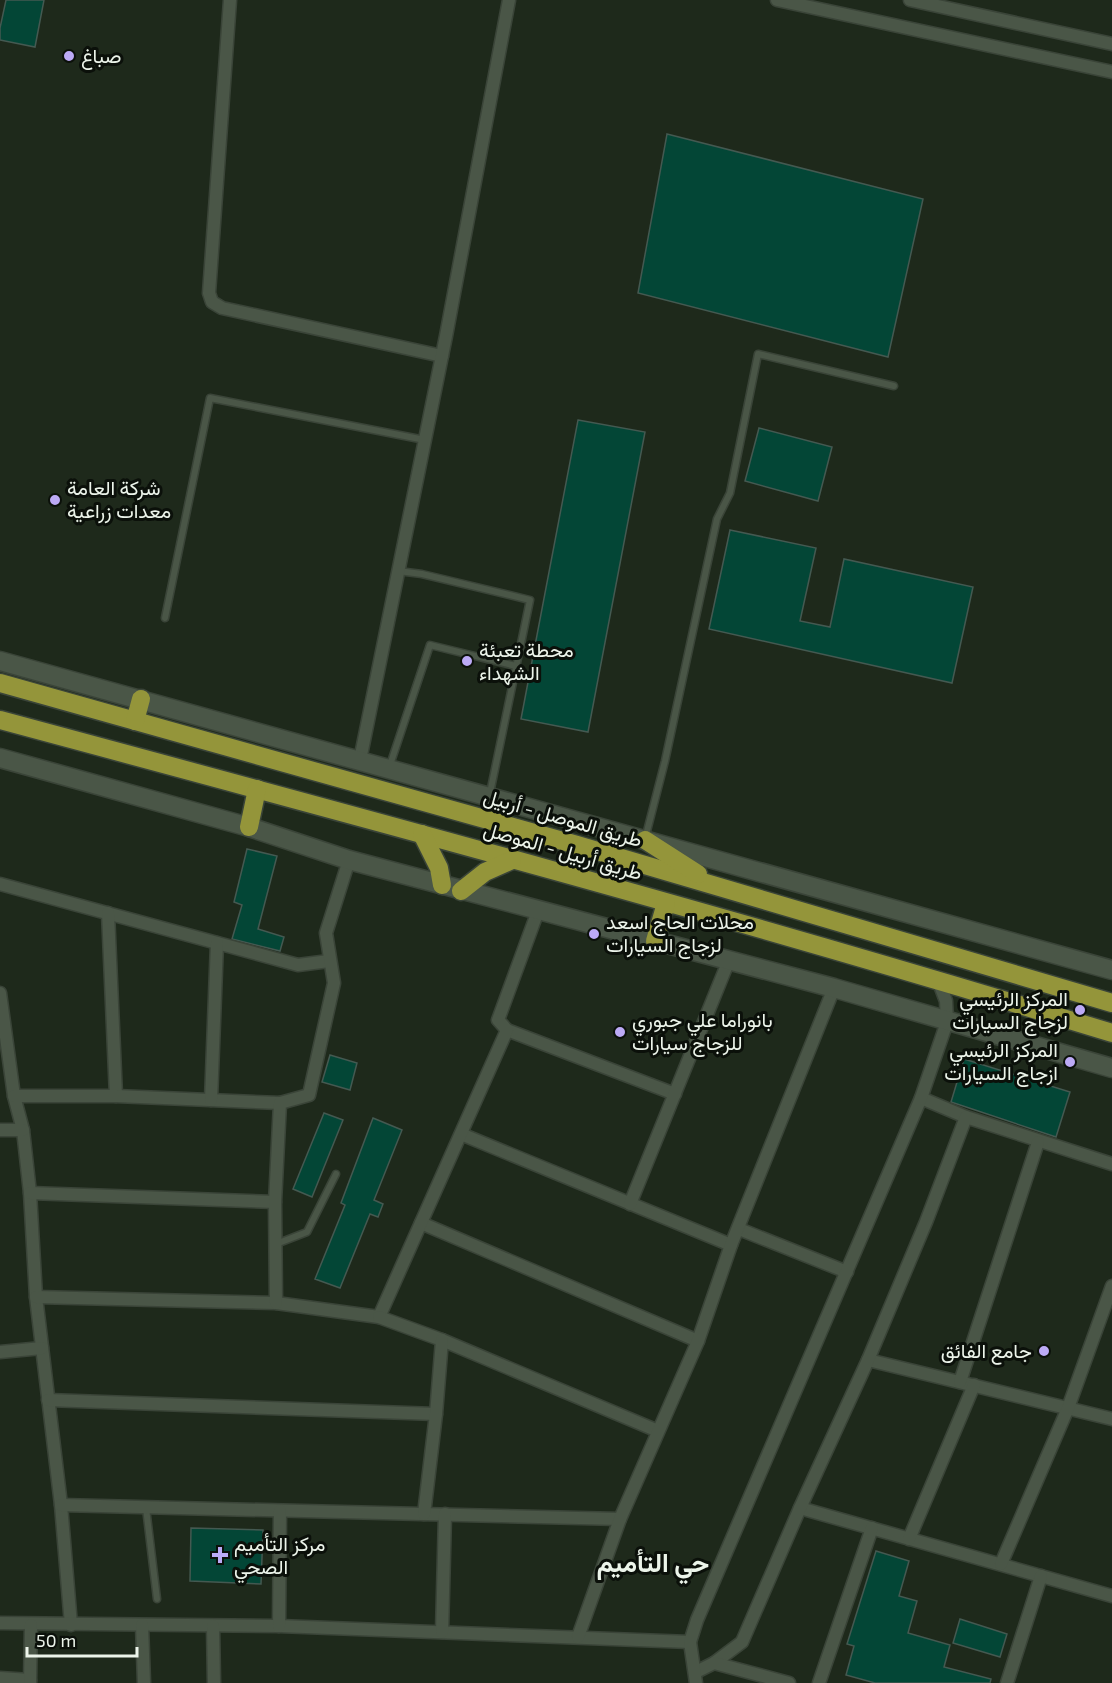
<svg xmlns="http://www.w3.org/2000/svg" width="1112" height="1683" font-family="'Exo 2',Vazirmatn,sans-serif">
	<rect width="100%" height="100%" fill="#1e291b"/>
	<g fill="#034636" stroke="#445951" stroke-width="1.5">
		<path d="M 6,0 L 44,0 L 35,47 L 0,40 L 0,28 Z"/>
		<path d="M 667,134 L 923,199 L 888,357 L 638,293 Z"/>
		<path d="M 578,420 L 645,432 L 588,732 L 521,719 Z"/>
		<path d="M 759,428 L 832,447 L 818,501 L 745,481 Z"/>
		<path d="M 730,530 L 816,548 L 800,621 L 830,627 L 844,559 L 973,587 L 952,683 L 709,629 Z"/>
		<path d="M 247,849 L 277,856 L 258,929 L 284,937 L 280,951 L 232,939 L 242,905 L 234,902 Z"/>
		<path d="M 330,1055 L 357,1063 L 350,1090 L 322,1082 Z"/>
		<path d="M 964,1059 L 1070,1092 L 1056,1137 L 951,1102 Z"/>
		<path d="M 324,1113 L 343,1120 L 312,1197 L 293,1189 Z"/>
		<path d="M 373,1118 L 402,1130 L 374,1200 L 383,1204 L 378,1217 L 370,1214 L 340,1288 L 315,1279 L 345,1205 L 341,1203 Z"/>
		<path d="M 191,1528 L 263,1530 L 261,1584 L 190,1581 Z"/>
		<path d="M 876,1551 L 909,1561 L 899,1596 L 917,1601 L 908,1633 L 950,1645 L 944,1667 L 991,1679 L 990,1683 L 875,1683 L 846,1675 L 854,1646 L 847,1644 Z"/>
		<path d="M 960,1619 L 1007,1634 L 1000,1657 L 953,1643 Z"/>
	</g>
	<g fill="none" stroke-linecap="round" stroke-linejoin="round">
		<g stroke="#3a4438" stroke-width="9">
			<g id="service">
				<path d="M 398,571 L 422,574 L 530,600 L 490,793"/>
				<path d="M 165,618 L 210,398 L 425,440"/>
				<path d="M 389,768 L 430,645 L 516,666"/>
				<path d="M 645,839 L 665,761 L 717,519 L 730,493 L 758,354 L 894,386"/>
				<path d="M 276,1244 L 307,1232 L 336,1174"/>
				<path d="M 146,1508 L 157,1599"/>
			</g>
		</g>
		<g stroke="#3a4438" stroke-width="15">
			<g id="minor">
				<path d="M 230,0 L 209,293 L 212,302 L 222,308 L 442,356"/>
				<path d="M 777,0 L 1112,72"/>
				<path d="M 910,0 L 1112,44"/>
				<path d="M 360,760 L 446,336 L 509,0"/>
				<path d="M 0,884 L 298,965 L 329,961"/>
				<path d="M 108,913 L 116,1096"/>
				<path d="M 0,993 L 14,1096 L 23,1130 L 30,1193 L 36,1297 L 61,1505 L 71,1625"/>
				<path d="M 507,1030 L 675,1094"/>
				<path d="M 14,1096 L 116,1096 L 280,1103"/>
				<path d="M 921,1098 L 966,1117 L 1112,1164"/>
				<path d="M 211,1100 L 217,943"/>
				<path d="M 0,1130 L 23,1130"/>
				<path d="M 461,1134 L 731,1245"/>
				<path d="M 30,1193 L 275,1202"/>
				<path d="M 630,1204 L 729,960"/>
				<path d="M 421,1223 L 698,1341"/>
				<path d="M 739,1229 L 847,1272"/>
				<path d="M 36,1297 L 276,1303 L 379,1317 L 507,1030 L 498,1020 L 538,911"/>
				<path d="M 276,1303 L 275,1202 L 280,1103 L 309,1095 L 334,983 L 326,933 L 349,860"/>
				<path d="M 379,1317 L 442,1340 L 658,1431"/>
				<path d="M 0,1352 L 42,1348"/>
				<path d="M 868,1360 L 1112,1419"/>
				<path d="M 960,1382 L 1038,1142"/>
				<path d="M 48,1400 L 436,1414"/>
				<path d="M 61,1505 L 620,1519"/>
				<path d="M 800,1508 L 1112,1596"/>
				<path d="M 424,1514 L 436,1414 L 442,1340"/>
				<path d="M 909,1539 L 974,1385"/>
				<path d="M 1001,1564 L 1068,1408 L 1112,1286"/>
				<path d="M 0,1623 L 279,1626 L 690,1642"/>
				<path d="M 142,1625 L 144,1683"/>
				<path d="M 213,1626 L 214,1683"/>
				<path d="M 279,1626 L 280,1511"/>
				<path d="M 442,1632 L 445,1514"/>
				<path d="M 578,1637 L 620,1519 L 698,1341 L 731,1245 L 834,988"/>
				<path d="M 714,1663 L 742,1642 L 800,1508 L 868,1360 L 926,1222 L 966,1117"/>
				<path d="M 696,1672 L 714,1663 L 789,1683"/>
				<path d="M 0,1678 L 30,1680"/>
				<path d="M 30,1683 L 31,1625"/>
				<path d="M 696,1683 L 690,1642 L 697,1620 L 921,1098 L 947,1022 L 946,1001 L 938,980"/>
				<path d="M 819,1683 L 872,1528"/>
				<path d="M 1007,1683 L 1041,1576"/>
			</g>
		</g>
		<g stroke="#3a4438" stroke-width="21">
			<g id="secondary">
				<path d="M 0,661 L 1112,970"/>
				<path d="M 0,758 L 249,827 L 349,860 L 834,988 L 1112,1068"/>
			</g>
		</g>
		<g stroke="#3a4438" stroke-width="21">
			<g id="trunk">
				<path d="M 0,683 L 577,845 L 1112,1003"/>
				<path d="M 0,720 C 372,820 744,920 1112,1033"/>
				<path d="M 135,721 L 141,699"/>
				<path d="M 249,827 L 257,789"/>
				<path d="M 422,834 L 439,868 L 442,885"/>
				<path d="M 645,840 L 698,874"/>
				<path d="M 461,891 L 485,872 L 512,860"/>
				<path d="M 655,941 L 666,903"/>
			</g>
		</g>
		<use href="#service" stroke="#4a5647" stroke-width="6"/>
		<use href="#minor" stroke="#4a5647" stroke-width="12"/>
		<use href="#secondary" stroke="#4a5647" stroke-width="18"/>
		<use href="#trunk" stroke="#94953a" stroke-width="18"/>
	</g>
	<g fill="#bcaaf6" stroke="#0b100a" stroke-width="2">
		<circle cx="69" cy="56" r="6"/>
		<circle cx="55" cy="500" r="6"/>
		<circle cx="467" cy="661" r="6"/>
		<circle cx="594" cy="934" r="6"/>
		<circle cx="1080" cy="1010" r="6"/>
		<circle cx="620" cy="1032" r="6"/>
		<circle cx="1070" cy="1062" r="6"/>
		<circle cx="1044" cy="1351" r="6"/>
		<path d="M217 1546h6v6h6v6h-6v6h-6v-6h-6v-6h6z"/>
	</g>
	<g text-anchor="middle" stroke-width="6" stroke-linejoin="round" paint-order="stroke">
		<g font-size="20" fill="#ecf4ea" stroke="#0b100a" text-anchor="start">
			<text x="81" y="63">صباغ</text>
			<text x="67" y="495">شركة العامة<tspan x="67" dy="23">معدات زراعية</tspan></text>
			<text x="479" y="657">محطة تعبئة<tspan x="479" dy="23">الشهداء</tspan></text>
			<text x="606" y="929">محلات الحاج اسعد<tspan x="606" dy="23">لزجاج السيارات</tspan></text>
			<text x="1068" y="1006" text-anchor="end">المركز الرئيسي<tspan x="1068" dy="23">لزجاج السيارات</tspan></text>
			<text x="632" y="1027">بانوراما علي جبوري<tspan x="632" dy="23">للزجاج سيارات</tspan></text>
			<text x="1058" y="1057" text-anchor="end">المركز الرئيسي<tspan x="1058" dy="23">ازجاج السيارات</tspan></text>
			<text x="1032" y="1358" text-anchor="end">جامع الفائق</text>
			<text x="234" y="1551">مركز التأميم<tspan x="234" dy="23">الصحي</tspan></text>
		</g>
		<g font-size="20" fill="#ecf4ea" stroke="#0b100a">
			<text transform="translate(563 818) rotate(16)" y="7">طريق الموصل - أربيل</text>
			<text transform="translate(563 851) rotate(16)" y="7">طريق أربيل - الموصل</text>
		</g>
		<g font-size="26" font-weight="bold" fill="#ecf4ea" stroke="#0b100a">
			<text x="653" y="1572">حي التأميم</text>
		</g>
	</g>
	<path d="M27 1647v9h110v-9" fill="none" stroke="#ecf4ea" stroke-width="3"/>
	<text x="36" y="1647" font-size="18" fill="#ecf4ea" stroke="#0b100a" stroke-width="4.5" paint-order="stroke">50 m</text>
</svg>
